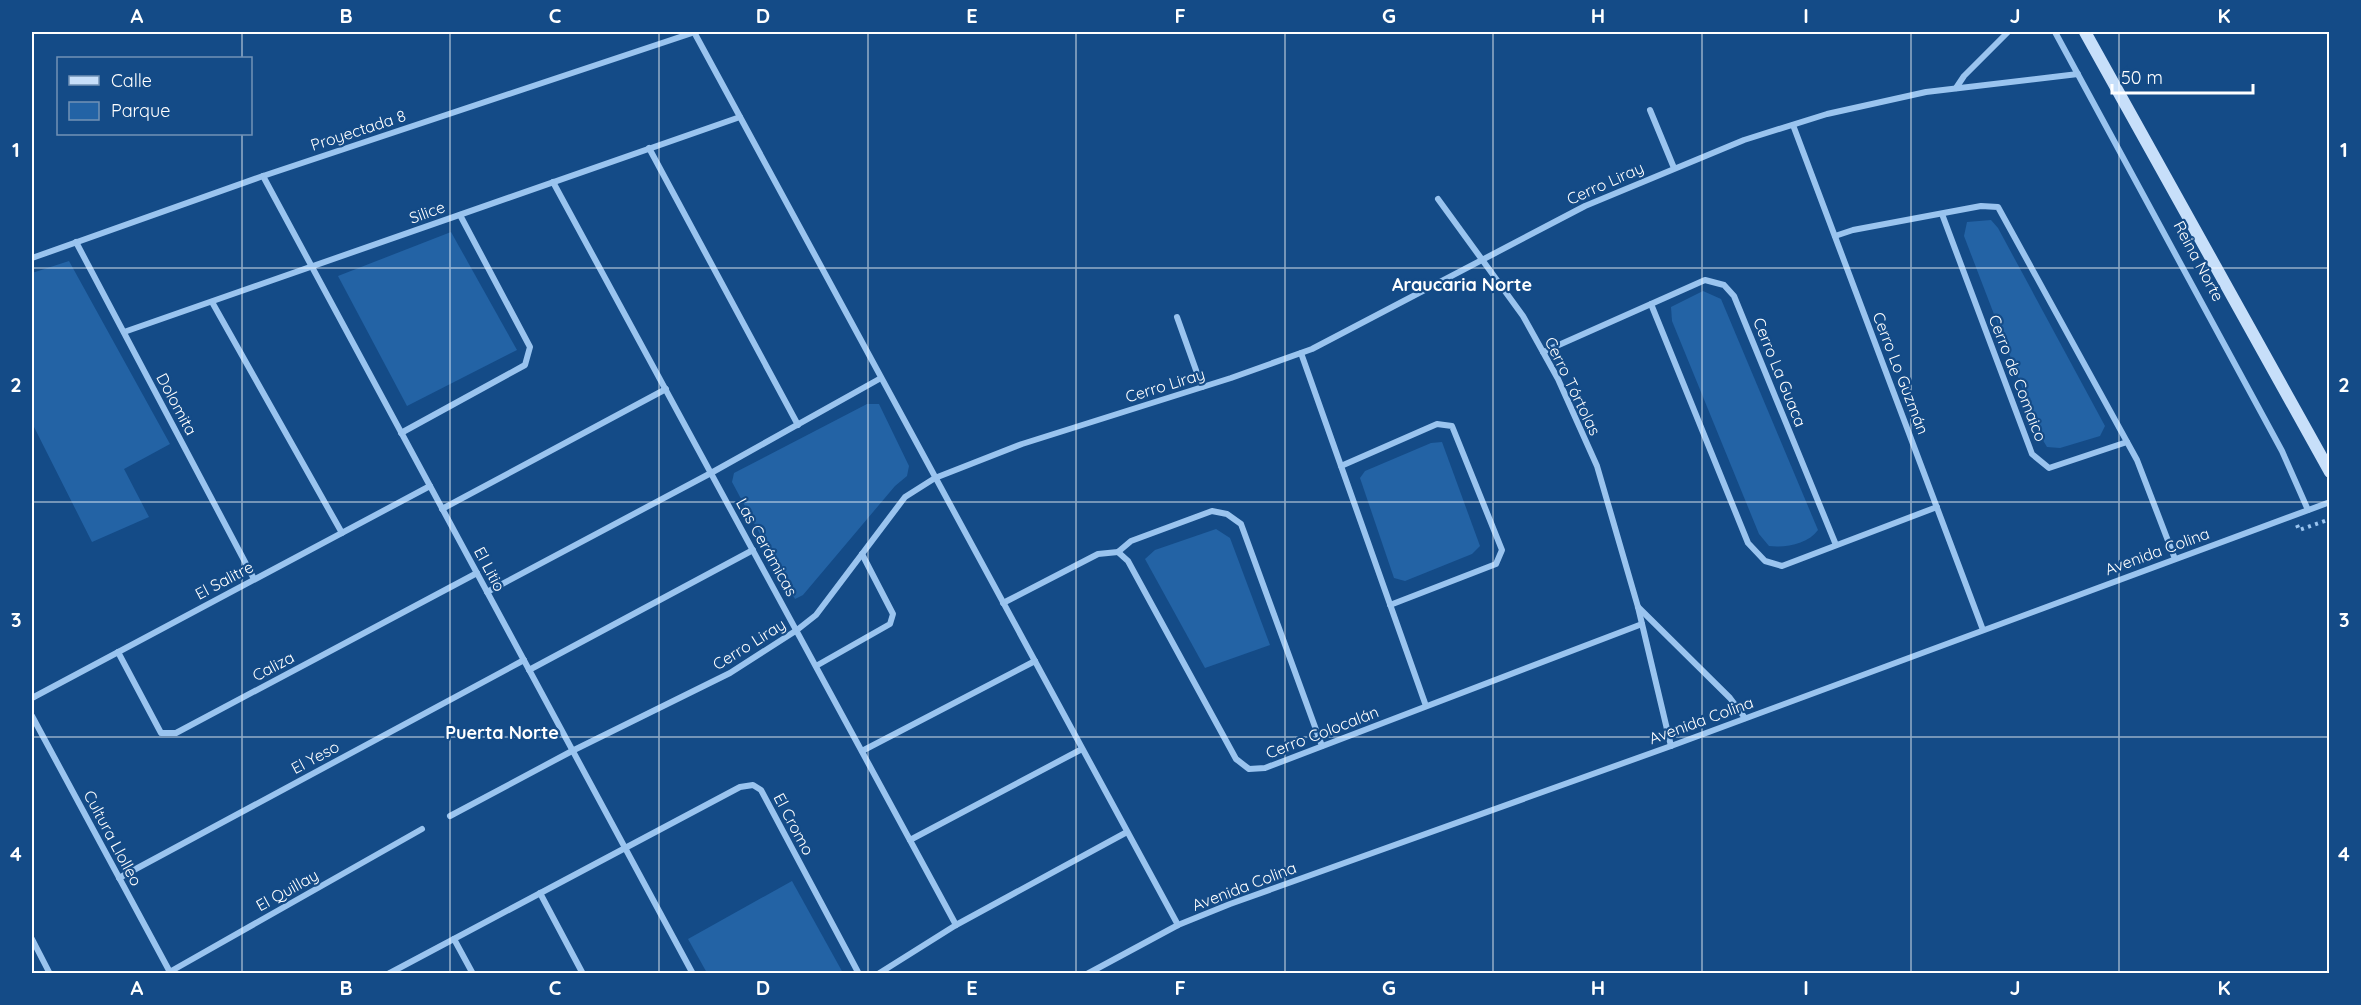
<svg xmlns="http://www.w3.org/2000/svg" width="2361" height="1005" font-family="Quicksand,sans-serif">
	<rect width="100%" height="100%" fill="#144b87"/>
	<g fill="#2363a5">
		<path d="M 1991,220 L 1998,228 L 2105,426 L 2100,436 L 2060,448 L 2047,447 L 2041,437 L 1964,236 L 1967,222 Z"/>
		<path d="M 451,232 L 517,350 L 407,406 L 338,276 Z"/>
		<path d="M 69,261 L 170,444 L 124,469 L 149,517 L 92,542 L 32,423 L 32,273 Z"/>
		<path d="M 1703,291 L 1721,299 L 1818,530 C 1808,544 1785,548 1769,546 L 1759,534 L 1672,321 L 1671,307 Z"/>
		<path d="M 867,404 L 879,404 L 909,466 L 907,476 L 895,486 L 803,595 L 795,599 L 732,482 L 734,473 Z"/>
		<path d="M 1442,442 L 1480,546 L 1472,554 L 1405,581 L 1394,578 L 1360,478 L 1365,471 L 1431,443 Z"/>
		<path d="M 1216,529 L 1230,538 L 1270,645 L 1205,668 L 1145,559 L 1155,550 Z"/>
		<path d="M 792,881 L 843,973 L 707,973 L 688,939 Z"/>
	</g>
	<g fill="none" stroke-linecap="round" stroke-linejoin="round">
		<path stroke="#9ac4ef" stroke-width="4" stroke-dasharray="3 4.5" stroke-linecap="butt" d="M 2297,525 L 2299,530 L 2330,519"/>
		<g stroke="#9ac4ef" stroke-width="6">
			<path d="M 694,32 L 1178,925"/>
			<path d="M 2055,32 L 2282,451 L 2308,510"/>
			<path d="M 1956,88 L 1964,76 L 2008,32"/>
			<path d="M 1650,110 L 1674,168"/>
			<path d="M 1793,125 L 1983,630"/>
			<path d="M 649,148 L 798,425"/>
			<path d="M 263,176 L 693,974"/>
			<path d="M 553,182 L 956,925"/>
			<path d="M 1438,199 L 1523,316 L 1558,379 L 1597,466 L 1638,607 L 1671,746"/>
			<path d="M 1942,214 L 2032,454 L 2049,468 L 2127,442"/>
			<path d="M 1835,236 L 1853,230 L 1981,206 L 1998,207 L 2137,460 L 2175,559"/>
			<path d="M 76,242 L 254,579"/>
			<path d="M 32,258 L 263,176 L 695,32"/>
			<path d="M 212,302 L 342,533"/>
			<path d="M 1651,304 L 1748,543 L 1765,561 L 1782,566 L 1937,507"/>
			<path d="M 1177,317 L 1202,387"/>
			<path d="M 124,332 L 740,117"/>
			<path d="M 1543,352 L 1705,280 L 1724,285 L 1734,296 L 1836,545"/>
			<path d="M 1301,353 L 1426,706"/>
			<path d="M 401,433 L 525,365 L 530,347 L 460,215"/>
			<path d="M 1341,466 L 1437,424 L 1452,426 L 1502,550 L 1496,564 L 1390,605"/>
			<path d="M 442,509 L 666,389"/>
			<path d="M 1118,552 L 1128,561 L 1236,759 L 1249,769 L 1265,768 L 1642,624"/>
			<path d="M 487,592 L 711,473 L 881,378"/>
			<path d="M 1003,603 L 1098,554 L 1118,552 L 1131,541 L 1212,511 L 1227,514 L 1241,524 L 1322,746"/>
			<path d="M 1638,607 L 1730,698 L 1745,718"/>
			<path d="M 118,652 L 161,733 L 176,733 L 477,573"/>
			<path d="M 816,666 L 890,624 L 893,614 L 862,554"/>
			<path d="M 529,670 L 753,550"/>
			<path d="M 32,698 L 430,486"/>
			<path d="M 32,716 L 171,974"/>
			<path d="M 862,751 L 1035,661"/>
			<path d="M 450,816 L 572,751 L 730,673 L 797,630 L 816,615 L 905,497 L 935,478 L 1022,444 L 1231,378 L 1312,349 L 1585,206 L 1744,140 L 1827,114 L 1926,92 L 2078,74"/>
			<path d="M 910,840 L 1082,749"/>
			<path d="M 119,878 L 524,660"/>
			<path d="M 540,893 L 583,974"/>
			<path d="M 32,939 L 50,974"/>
			<path d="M 454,939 L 473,974"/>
			<path d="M 166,974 L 422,829"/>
			<path d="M 388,974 L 740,787 L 753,785 L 761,790 L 859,974"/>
			<path d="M 878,974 L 956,925 L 1127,832"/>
			<path d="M 1087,974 L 1178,925 L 1230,904 L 1671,746 L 2330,502"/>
		</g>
		<path stroke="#c7dffa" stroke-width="12" d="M 2085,32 L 2330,472"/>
	</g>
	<path fill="none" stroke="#fff" stroke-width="1.5" stroke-opacity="0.55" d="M 242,32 L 242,58M 450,32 L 450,974M 659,32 L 659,974M 868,32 L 868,974M 1076,32 L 1076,974M 1285,32 L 1285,974M 1493,32 L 1493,974M 1702,32 L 1702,974M 1911,32 L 1911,974M 2119,32 L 2119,974M 242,134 L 242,974M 32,268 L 2330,268M 32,502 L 2330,502M 32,737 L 2330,737"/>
	<g text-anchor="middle" stroke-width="4.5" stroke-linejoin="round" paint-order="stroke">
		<g font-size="16" fill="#fff" stroke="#144b87">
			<text transform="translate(358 130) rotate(-18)" y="6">Proyectada 8</text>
			<text transform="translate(1605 183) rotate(-24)" y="6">Cerro Liray</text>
			<text transform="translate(427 212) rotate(-20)" y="6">Silice</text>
			<text transform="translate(2199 261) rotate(62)" y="6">Reina Norte</text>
			<text transform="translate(1780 372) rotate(68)" y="6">Cerro La Guaca</text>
			<text transform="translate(1901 373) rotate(69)" y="6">Cerro Lo Guzmán</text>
			<text transform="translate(2018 378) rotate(69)" y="6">Cerro de Comaico</text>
			<text transform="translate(1165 385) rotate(-17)" y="6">Cerro Liray</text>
			<text transform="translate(1573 386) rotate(64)" y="6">Cerro Tórtolas</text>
			<text transform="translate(177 404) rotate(62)" y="6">Dolomita</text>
			<text transform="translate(767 547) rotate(61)" y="6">Las Cerámicas</text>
			<text transform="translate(2157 551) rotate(-20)" y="6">Avenida Colina</text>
			<text transform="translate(490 569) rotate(62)" y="6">El Litio</text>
			<text transform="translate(224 580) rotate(-28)" y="6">El Salitre</text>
			<text transform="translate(749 644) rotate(-32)" y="6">Cerro Liray</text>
			<text transform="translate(273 666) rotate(-28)" y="6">Caliza</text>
			<text transform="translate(1701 720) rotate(-20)" y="6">Avenida Colina</text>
			<text transform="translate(1322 732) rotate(-21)" y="6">Cerro Colocalán</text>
			<text transform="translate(315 757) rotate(-28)" y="6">El Yeso</text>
			<text transform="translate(794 824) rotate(62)" y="6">El Cromo</text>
			<text transform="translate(113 838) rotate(62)" y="6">Cultura Llolleo</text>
			<text transform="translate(1244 886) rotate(-21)" y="6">Avenida Colina</text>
			<text transform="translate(287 890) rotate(-29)" y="6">El Quillay</text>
		</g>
		<g font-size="18" font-weight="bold" fill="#fff" stroke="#144b87">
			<text x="1462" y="291">Araucaria Norte</text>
			<text x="502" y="739">Puerta Norte</text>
		</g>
	</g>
	<rect width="2361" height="1005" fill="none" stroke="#144b87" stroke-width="66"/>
	<rect x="57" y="57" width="195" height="78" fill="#144b87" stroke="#7293b7" stroke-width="1.5"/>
	<rect x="69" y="76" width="30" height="9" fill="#c7dffa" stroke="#7293b7" stroke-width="1.5"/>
	<text x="111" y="87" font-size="18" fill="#ffffff">Calle</text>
	<rect x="69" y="102" width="30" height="18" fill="#2363a5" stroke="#7293b7" stroke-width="1.5"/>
	<text x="111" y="117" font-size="18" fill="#ffffff">Parque</text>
	<path d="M2112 84v9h141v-9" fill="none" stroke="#ffffff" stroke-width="3"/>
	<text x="2121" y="84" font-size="18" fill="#ffffff" stroke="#144b87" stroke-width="4.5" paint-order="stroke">50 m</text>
	<rect x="33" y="33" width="2295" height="939" fill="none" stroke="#fff" stroke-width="2"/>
	<g font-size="20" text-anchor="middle" font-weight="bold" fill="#fff">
		<text x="137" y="23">A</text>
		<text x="346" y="23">B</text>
		<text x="555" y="23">C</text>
		<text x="763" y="23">D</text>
		<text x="972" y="23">E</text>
		<text x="1180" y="23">F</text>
		<text x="1389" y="23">G</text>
		<text x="1598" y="23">H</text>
		<text x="1806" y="23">I</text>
		<text x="2015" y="23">J</text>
		<text x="2224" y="23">K</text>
		<text x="16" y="157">1</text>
		<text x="2344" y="157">1</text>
		<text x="16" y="392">2</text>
		<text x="2344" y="392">2</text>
		<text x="16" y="627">3</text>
		<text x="2344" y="627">3</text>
		<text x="16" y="861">4</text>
		<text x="2344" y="861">4</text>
		<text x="137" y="995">A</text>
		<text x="346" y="995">B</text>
		<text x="555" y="995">C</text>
		<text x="763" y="995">D</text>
		<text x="972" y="995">E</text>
		<text x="1180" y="995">F</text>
		<text x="1389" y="995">G</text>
		<text x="1598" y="995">H</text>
		<text x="1806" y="995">I</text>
		<text x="2015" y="995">J</text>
		<text x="2224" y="995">K</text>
	</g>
</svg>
